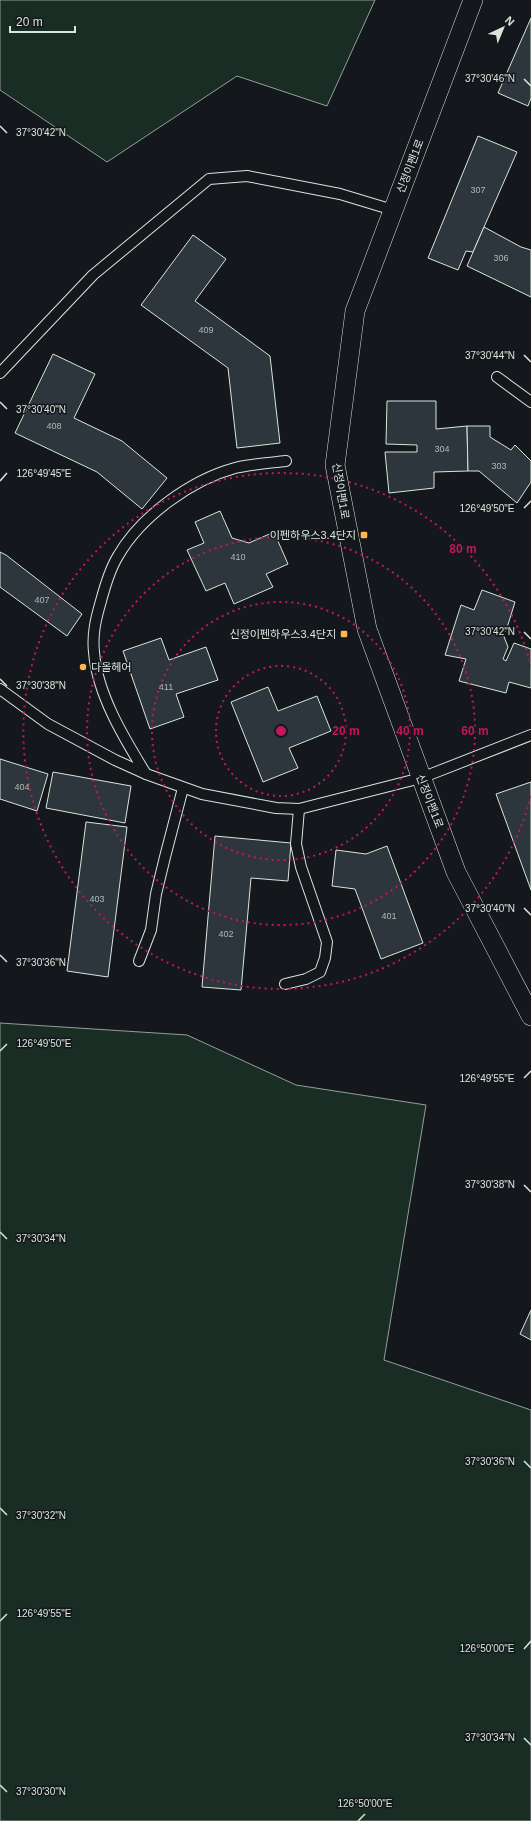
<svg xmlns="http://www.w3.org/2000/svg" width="531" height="1821" font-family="Arial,'Noto Sans KR',sans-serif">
	<rect width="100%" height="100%" fill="#14181c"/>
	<g fill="#1a2d24" stroke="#939e99">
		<path d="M 0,0 L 375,0 L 327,106 L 237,76 L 107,162 L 0,90 Z"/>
		<path d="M 0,1023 L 187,1035 L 296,1085 L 426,1105 L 384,1360 L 531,1410 L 531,1821 L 0,1821 Z"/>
	</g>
	<g fill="#2c363c" stroke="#d8e6dc">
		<path d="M 531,18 L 531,98 L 528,106 L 498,93 Z"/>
		<path d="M 478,136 L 517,152 L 473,252 L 466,251 L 458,270 L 428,258 Z"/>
		<path d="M 484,227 L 521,247 L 531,250 L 531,297 L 467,266 Z"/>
		<path d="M 193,235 L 226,259 L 195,301 L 270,356 L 280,443 L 237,448 L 228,368 L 141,305 Z"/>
		<path d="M 53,354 L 95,374 L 74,418 L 122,441 L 167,478 L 142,509 L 97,472 L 15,433 Z"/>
		<path d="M 387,401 L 436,401 L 436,429 L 467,426 L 468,471 L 434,472 L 434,488 L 389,493 L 385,452 L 417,452 L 417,445 L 386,444 Z"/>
		<path d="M 467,426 L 490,426 L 490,437 L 511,450 L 515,445 L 531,461 L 531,482 L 517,503 L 479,471 L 468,471 Z"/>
		<path d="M 220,511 L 232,538 L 249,543 L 274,532 L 288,564 L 266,574 L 273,587 L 234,604 L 225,583 L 206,591 L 187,550 L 204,543 L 195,522 Z"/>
		<path d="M 0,552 L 6,555 L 82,614 L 67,636 L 0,587 Z"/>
		<path d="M 482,590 L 515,602 L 506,631 L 495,628 L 494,632 L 503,634 L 508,647 L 503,659 L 506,661 L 514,643 L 531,649 L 531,688 L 509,682 L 506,693 L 459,681 L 466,659 L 445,655 L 461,605 L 474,610 Z"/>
		<path d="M 161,638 L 169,660 L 206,647 L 218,680 L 176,694 L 184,717 L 150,729 L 123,651 Z"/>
		<path d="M 268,687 L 278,711 L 317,696 L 331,731 L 289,748 L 298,768 L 263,782 L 231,702 Z"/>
		<path d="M 0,759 L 48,774 L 37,811 L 0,799 Z"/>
		<path d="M 53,772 L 131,786 L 125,823 L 46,808 Z"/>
		<path d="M 531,782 L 531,890 L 496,794 Z"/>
		<path d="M 86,822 L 127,827 L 108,977 L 67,971 Z"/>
		<path d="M 215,836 L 291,843 L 288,881 L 251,878 L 241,990 L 202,987 Z"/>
		<path d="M 387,846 L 423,943 L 381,959 L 355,889 L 332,886 L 336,850 L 366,854 Z"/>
		<path d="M 531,1310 L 531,1340 L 520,1334 Z"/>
	</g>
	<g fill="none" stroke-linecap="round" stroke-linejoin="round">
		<g stroke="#d8e6dc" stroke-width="12">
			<g id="service">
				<path d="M 0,373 L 93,275 L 209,179 L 247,176 L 340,194 L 393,210"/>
				<path d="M 497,377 L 531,402"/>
				<path d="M 0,689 L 48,724 L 115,760 L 146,774 L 202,794 L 276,808 L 299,809 L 421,778 L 531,735"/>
				<path d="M 146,774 C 124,738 97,694 94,652 C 92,634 96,618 101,601 C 105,586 110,569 118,556 C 141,516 191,480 235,468 C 252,464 269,463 286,461"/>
				<path d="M 139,961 L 151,930 L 156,894 L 165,857 L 183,788"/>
				<path d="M 285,984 L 306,979 L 320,972 L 325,958 L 327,942 L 301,867 L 296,844 L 299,809"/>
			</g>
		</g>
		<g stroke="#d8e6dc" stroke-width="20">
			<path id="minor" d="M 473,0 L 355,311 L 335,465 L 367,629 L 456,872 L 531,1016"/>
		</g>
		<use href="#service" stroke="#14181c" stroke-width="10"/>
		<use href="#minor" stroke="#14181c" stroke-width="19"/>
	</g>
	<path fill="none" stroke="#d8e6dc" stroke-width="1.5" d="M 524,79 L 531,86M 0,126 L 7,133M 524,355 L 531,362M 0,402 L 7,409M 0,481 L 7,473M 524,508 L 531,501M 524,632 L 531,639M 0,679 L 7,686M 524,908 L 531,915M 0,955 L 7,962M 0,1051 L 7,1044M 524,1078 L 531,1071M 524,1185 L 531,1192M 0,1232 L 7,1239M 524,1461 L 531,1468M 0,1508 L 7,1515M 0,1621 L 7,1614M 524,1649 L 531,1641M 524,1738 L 531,1745M 0,1785 L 7,1792M 358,1821 L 365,1814"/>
	<g fill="none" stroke="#c2185b" stroke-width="2" stroke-dasharray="2 4">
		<circle cx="281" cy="731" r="65"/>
		<circle cx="281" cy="731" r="129"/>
		<circle cx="281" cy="731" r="194"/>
		<path d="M531 796A258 258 0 1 1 531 666"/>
	</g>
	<g fill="#ffb74d" stroke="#14181c" stroke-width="1.5">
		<rect x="360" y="531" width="8" height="8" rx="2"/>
		<rect x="340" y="630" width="8" height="8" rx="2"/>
		<circle cx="83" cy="667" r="4"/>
	</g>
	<g text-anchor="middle" stroke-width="3" stroke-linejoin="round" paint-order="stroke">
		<g font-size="9" fill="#adbab4">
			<text x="478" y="193">307</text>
			<text x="501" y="261">306</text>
			<text x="206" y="333">409</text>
			<text x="54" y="429">408</text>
			<text x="442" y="452">304</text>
			<text x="499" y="469">303</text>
			<text x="238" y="560">410</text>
			<text x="42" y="603">407</text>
			<text x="166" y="690">411</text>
			<text x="22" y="790">404</text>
			<text x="97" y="902">403</text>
			<text x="389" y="919">401</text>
			<text x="226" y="937">402</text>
		</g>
		<g font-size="11" fill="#d8e6dc" stroke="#14181c">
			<text transform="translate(410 166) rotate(-69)" y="4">신정이펜1로</text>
			<text transform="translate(341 491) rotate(81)" y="4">신정이펜1로</text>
			<text transform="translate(430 801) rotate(69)" y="4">신정이펜1로</text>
		</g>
		<g font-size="11" fill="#d8e6dc" stroke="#14181c" text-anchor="end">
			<text x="356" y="539">이펜하우스3.4단지</text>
			<text x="336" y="638">신정이펜하우스3.4단지</text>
			<text x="91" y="671" text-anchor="start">다올헤어</text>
		</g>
	</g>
	<g font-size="10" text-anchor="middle" fill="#d8e6dc" stroke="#14181c" stroke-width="3" stroke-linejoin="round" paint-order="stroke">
		<text x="490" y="82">37°30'46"N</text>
		<text x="41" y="136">37°30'42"N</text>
		<text x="490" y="359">37°30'44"N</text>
		<text x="41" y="413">37°30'40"N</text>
		<text x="44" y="477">126°49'45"E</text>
		<text x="487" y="512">126°49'50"E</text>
		<text x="490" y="635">37°30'42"N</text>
		<text x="41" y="689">37°30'38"N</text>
		<text x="490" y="912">37°30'40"N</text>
		<text x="41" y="966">37°30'36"N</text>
		<text x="44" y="1047">126°49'50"E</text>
		<text x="487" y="1082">126°49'55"E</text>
		<text x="490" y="1188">37°30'38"N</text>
		<text x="41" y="1242">37°30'34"N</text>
		<text x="490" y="1465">37°30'36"N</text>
		<text x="41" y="1519">37°30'32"N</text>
		<text x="44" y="1617">126°49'55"E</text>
		<text x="487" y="1652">126°50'00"E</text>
		<text x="490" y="1741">37°30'34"N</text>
		<text x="41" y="1795">37°30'30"N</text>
		<text x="365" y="1807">126°50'00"E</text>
	</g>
	<circle cx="281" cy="731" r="6" fill="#c2185b" stroke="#14181c" stroke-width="2"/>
	<g font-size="12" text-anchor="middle" font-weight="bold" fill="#c2185b" stroke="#14181c" stroke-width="3" stroke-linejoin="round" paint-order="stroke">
		<text x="463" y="553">80 m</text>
		<text x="346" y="735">20 m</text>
		<text x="410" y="735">40 m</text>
		<text x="475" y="735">60 m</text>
	</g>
	<g transform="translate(503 28) rotate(44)" stroke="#14181c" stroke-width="3" paint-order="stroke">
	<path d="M0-3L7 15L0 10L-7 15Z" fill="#d8e6dc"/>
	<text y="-6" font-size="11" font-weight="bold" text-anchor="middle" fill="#d8e6dc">N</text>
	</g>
	<path d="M10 26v6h65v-6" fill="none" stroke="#d8e6dc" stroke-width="2"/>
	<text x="16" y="26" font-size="12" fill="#d8e6dc" stroke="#14181c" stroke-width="3" paint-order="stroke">20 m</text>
</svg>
